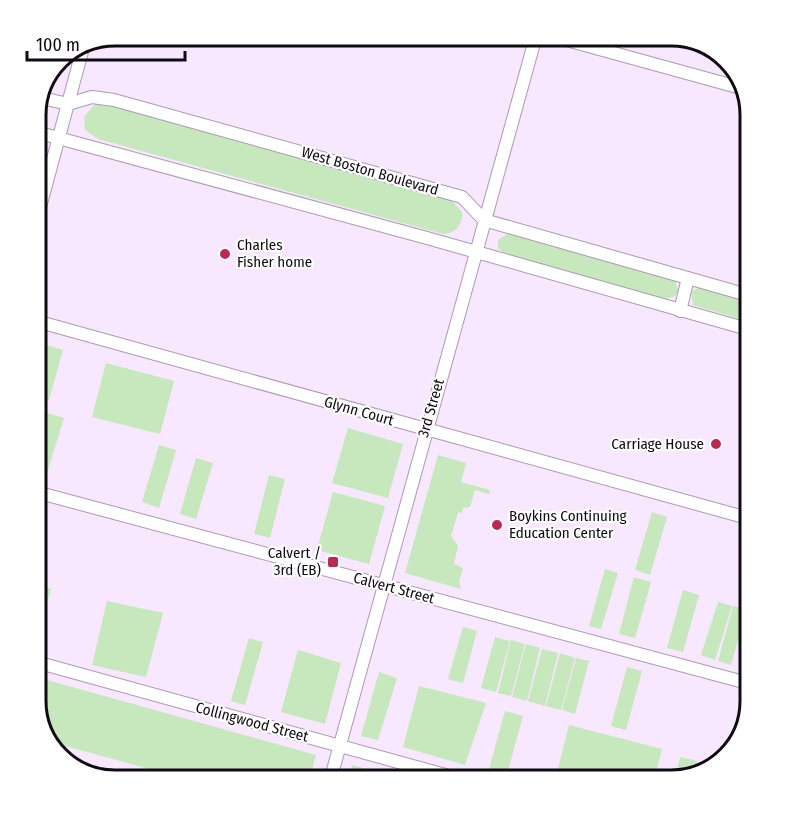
<svg xmlns="http://www.w3.org/2000/svg" width="787" height="817" font-family="'Fira Sans Condensed',sans-serif">
	<rect width="100%" height="100%" fill="#f7e7ff"/>
	<g fill="#c7e7bd">
		<path d="M 103,103 L 451,200 L 462,212 C 463,225 456,233 443,234 L 98,139 L 85,130 L 84,117 L 94,105 Z"/>
		<path d="M 509,233 L 675,280 L 678,291 L 675,296 L 666,299 L 504,253 L 498,248 L 498,240 Z"/>
		<path d="M 701,286 L 751,300 L 751,322 L 693,305 L 691,292 Z"/>
		<path d="M 43,344 L 63,350 L 49,400 L 36,397 L 36,371 Z"/>
		<path d="M 106,363 L 174,381 L 160,434 L 92,417 Z"/>
		<path d="M 47,413 L 64,418 L 46,476 L 36,473 L 36,451 Z"/>
		<path d="M 348,428 L 403,444 L 388,498 L 332,483 Z"/>
		<path d="M 159,445 L 176,450 L 159,508 L 142,502 Z"/>
		<path d="M 438,455 L 466,463 L 461,482 L 490,490 L 489,494 L 475,490 L 470,507 L 463,508 L 462,513 L 458,512 L 451,536 L 458,546 L 454,564 L 463,568 L 459,581 L 461,589 L 405,573 Z"/>
		<path d="M 196,458 L 213,463 L 196,519 L 180,514 Z"/>
		<path d="M 269,475 L 285,479 L 270,538 L 254,534 Z"/>
		<path d="M 333,492 L 385,506 L 369,564 L 317,550 Z"/>
		<path d="M 652,512 L 667,517 L 650,575 L 635,570 Z"/>
		<path d="M 605,569 L 618,573 L 601,629 L 589,626 Z"/>
		<path d="M 634,577 L 651,582 L 635,638 L 619,634 Z"/>
		<path d="M 36,585 L 51,589 L 36,642 Z"/>
		<path d="M 683,590 L 699,595 L 683,652 L 667,648 Z"/>
		<path d="M 107,601 L 163,613 L 146,677 L 92,665 Z"/>
		<path d="M 718,602 L 732,606 L 715,660 L 701,655 Z"/>
		<path d="M 733,606 L 747,610 L 731,665 L 718,661 Z"/>
		<path d="M 463,627 L 477,631 L 463,683 L 448,679 Z"/>
		<path d="M 495,637 L 510,641 L 496,692 L 481,688 Z"/>
		<path d="M 249,638 L 263,642 L 245,705 L 231,701 Z"/>
		<path d="M 511,640 L 525,644 L 511,696 L 498,693 Z"/>
		<path d="M 526,644 L 540,648 L 527,701 L 512,697 Z"/>
		<path d="M 542,649 L 558,653 L 545,706 L 528,701 Z"/>
		<path d="M 298,650 L 341,663 L 325,724 L 281,712 Z"/>
		<path d="M 560,653 L 575,658 L 561,710 L 546,706 Z"/>
		<path d="M 576,658 L 589,661 L 575,714 L 562,710 Z"/>
		<path d="M 627,667 L 642,671 L 626,730 L 611,726 Z"/>
		<path d="M 379,672 L 397,678 L 378,740 L 361,736 Z"/>
		<path d="M 36,677 L 316,755 L 309,781 L 193,781 L 51,742 L 36,701 Z"/>
		<path d="M 419,686 L 486,703 L 465,765 L 403,747 Z"/>
		<path d="M 505,711 L 523,716 L 506,778 L 488,773 Z"/>
		<path d="M 569,725 L 662,749 L 654,781 L 555,781 Z"/>
		<path d="M 680,757 L 697,761 L 694,773 L 675,780 Z"/>
		<path d="M 352,765 L 410,781 L 348,781 Z"/>
	</g>
	<g fill="none" stroke-linecap="round" stroke-linejoin="round">
		<g stroke="#aa9bb1" stroke-width="14">
			<g id="minor">
				<path d="M 552,36 L 741,88"/>
				<path d="M 42,98 L 68,104 L 92,97 L 114,100 L 462,197 L 484,220 L 751,296"/>
				<path d="M 36,132 L 427,238 L 751,330"/>
				<path d="M 36,222 L 83,48"/>
				<path d="M 680,311 L 688,278"/>
				<path d="M 36,321 L 751,519"/>
				<path d="M 36,492 L 751,684"/>
				<path d="M 36,662 L 467,781"/>
				<path d="M 330,781 L 536,36"/>
			</g>
		</g>
		<use href="#minor" stroke="#fff" stroke-width="12"/>
	</g>
	<g fill="#ba2a54" stroke="#fff" stroke-width="2">
		<circle cx="225" cy="254" r="6"/>
		<circle cx="716" cy="444" r="6"/>
		<circle cx="497" cy="525" r="6"/>
		<rect x="327" y="556" width="12" height="12" rx="3"/>
	</g>
	<g text-anchor="middle" stroke-width="4.5" stroke-linejoin="round" paint-order="stroke">
		<g font-size="15" fill="#100b13" stroke="#fff">
			<text transform="translate(370 171) rotate(16)" y="5">West Boston Boulevard</text>
			<text transform="translate(431 408) rotate(-74)" y="5">3rd Street</text>
			<text transform="translate(359 411) rotate(16)" y="5">Glynn Court</text>
			<text transform="translate(394 588) rotate(15)" y="5">Calvert Street</text>
			<text transform="translate(252 722) rotate(15)" y="5">Collingwood Street</text>
		</g>
		<g font-size="15" fill="#100b13" stroke="#fff" text-anchor="start">
			<text x="237" y="250">Charles<tspan x="237" dy="17">Fisher home</tspan></text>
			<text x="704" y="449" text-anchor="end">Carriage House</text>
			<text x="509" y="521">Boykins Continuing<tspan x="509" dy="17">Education Center</tspan></text>
			<text x="321" y="558" text-anchor="end">Calvert /<tspan x="321" dy="17">3rd (EB)</tspan></text>
		</g>
	</g>
	<path d="M0 0H787V817H0ZM115 46H671A69 69 0 0 1 740 115V701A69 69 0 0 1 671 770H115A69 69 0 0 1 46 701V115A69 69 0 0 1 115 46Z" fill="#fff" fill-rule="evenodd"/>
	<path fill="none" stroke="#100b13" stroke-width="3" d="M115 46H671A69 69 0 0 1 740 115V701A69 69 0 0 1 671 770H115A69 69 0 0 1 46 701V115A69 69 0 0 1 115 46Z"/>
	<path d="M27 51v9h158v-9" fill="none" stroke="#100b13" stroke-width="3"/>
	<text x="36" y="51" font-size="18" fill="#100b13" stroke="#ffffff" stroke-width="4.5" paint-order="stroke">100 m</text>
</svg>
